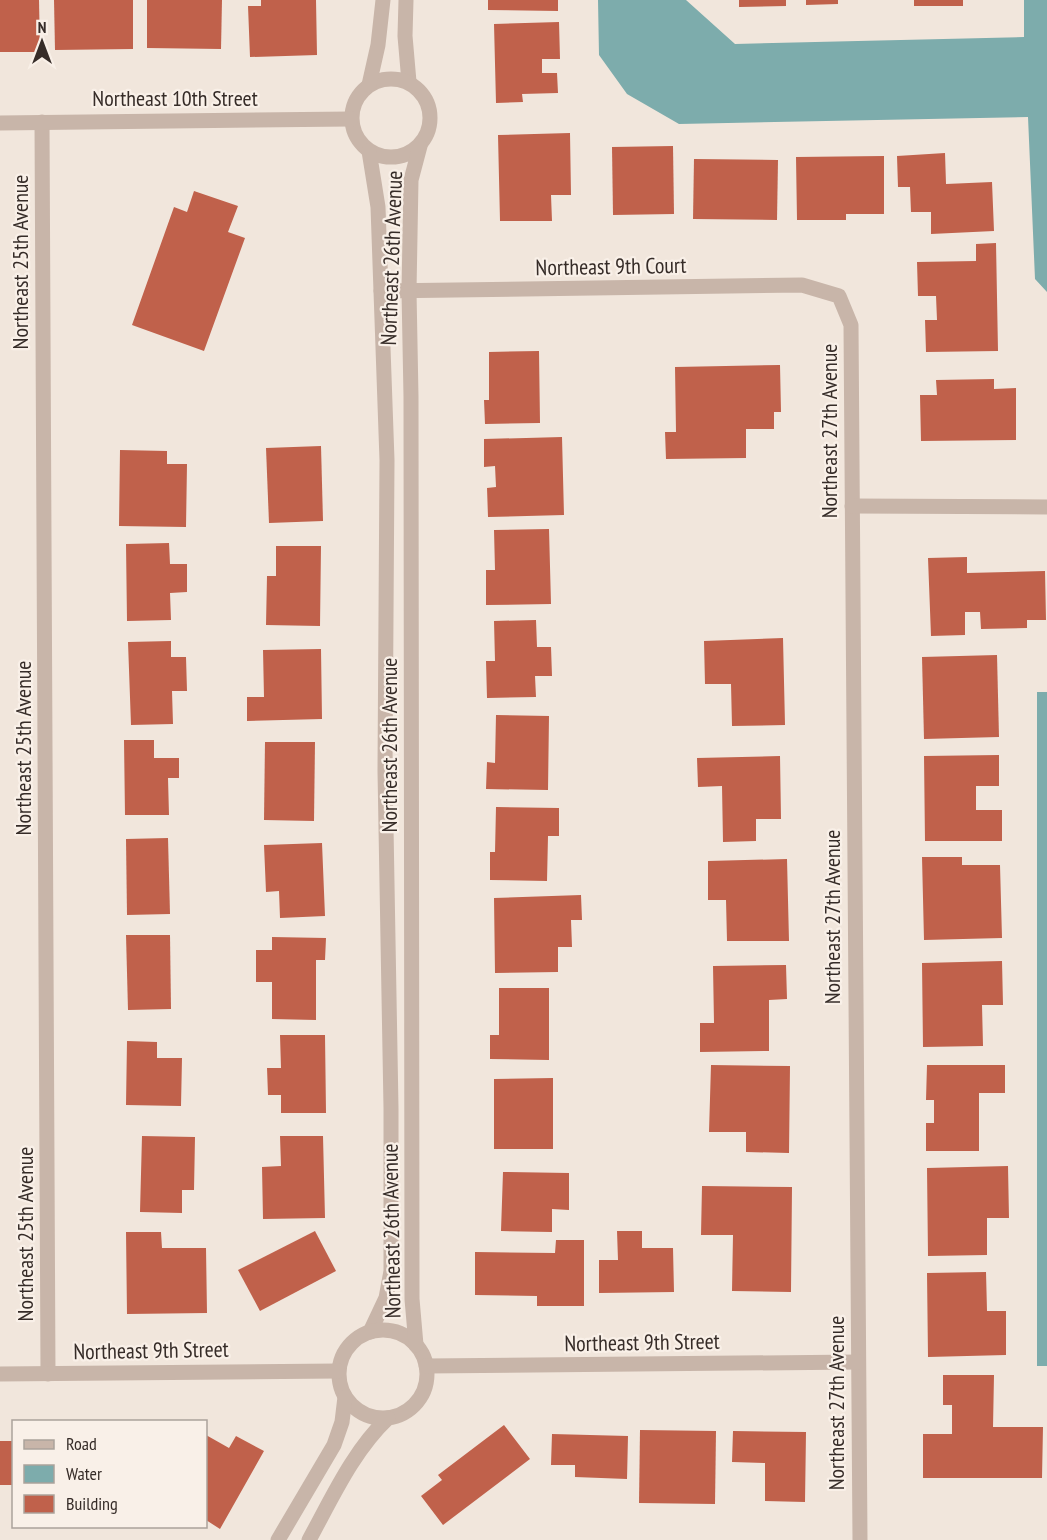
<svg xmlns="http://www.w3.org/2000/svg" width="1047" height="1540" font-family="'PT Sans Narrow',sans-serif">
	<rect width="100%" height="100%" fill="#f1e6dc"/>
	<g fill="#7dacac">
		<path d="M 598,0 L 686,0 L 735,44 L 1024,37 L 1024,0 L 1047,0 L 1047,292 L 1035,279 L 1028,117 L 679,124 L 627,94 L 599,55 Z"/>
		<rect x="1037" y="692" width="10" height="674"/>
	</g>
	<g fill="#c0614b">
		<path d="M 0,0 L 39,0 L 40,52 L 0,52 Z"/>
		<path d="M 54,0 L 133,0 L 133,49 L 55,50 Z"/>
		<path d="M 147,0 L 222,0 L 221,49 L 147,48 Z"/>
		<path d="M 261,0 L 316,0 L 317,55 L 250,57 L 248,6 L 261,6 Z"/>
		<path d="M 488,0 L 558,0 L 558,11 L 488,10 Z"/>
		<path d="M 739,0 L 786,0 L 786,6 L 739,7 Z"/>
		<path d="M 806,0 L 838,0 L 838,4 L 806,5 Z"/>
		<rect x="914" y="0" width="49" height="6"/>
		<path d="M 559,22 L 560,59 L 542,59 L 542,73 L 557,73 L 558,93 L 522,94 L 523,102 L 496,103 L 494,24 Z"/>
		<path d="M 570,133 L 571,195 L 551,195 L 552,221 L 500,221 L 498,135 Z"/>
		<path d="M 673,146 L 674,214 L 613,215 L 612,147 Z"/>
		<path d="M 945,153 L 946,184 L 992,182 L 994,231 L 931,234 L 931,212 L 911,212 L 910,187 L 898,187 L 897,156 Z"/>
		<path d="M 884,156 L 884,214 L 846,214 L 846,220 L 797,220 L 796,157 Z"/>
		<path d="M 694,159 L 778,160 L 777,220 L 693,219 Z"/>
		<path d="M 194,191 L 238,206 L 228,232 L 245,238 L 204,351 L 132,325 L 174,207 L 187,212 Z"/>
		<path d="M 996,243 L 998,351 L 926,352 L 925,320 L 937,320 L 936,296 L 918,296 L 917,262 L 976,261 L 976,244 Z"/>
		<path d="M 539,351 L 540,423 L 485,424 L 484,400 L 489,400 L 489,352 Z"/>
		<path d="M 780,365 L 781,412 L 774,412 L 774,429 L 746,429 L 746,458 L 666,459 L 665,432 L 676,432 L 675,367 Z"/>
		<path d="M 994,379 L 994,389 L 1016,388 L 1016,440 L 921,441 L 920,395 L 937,395 L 936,380 Z"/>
		<path d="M 562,437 L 564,515 L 488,517 L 487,488 L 496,487 L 495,466 L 484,467 L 484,439 Z"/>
		<path d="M 321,446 L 323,521 L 269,523 L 266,448 Z"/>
		<path d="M 120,450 L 167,451 L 167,464 L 187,464 L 186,527 L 119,526 Z"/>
		<path d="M 549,529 L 551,604 L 486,605 L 486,570 L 495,570 L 494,530 Z"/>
		<path d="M 169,543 L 170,564 L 187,564 L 187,592 L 170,593 L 171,620 L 127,621 L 126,544 Z"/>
		<path d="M 276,546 L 321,546 L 320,626 L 266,625 L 267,576 L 276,576 Z"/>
		<path d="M 967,557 L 967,573 L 1045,571 L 1046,620 L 1027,620 L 1027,628 L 981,629 L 980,612 L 965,612 L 965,635 L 931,636 L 928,558 Z"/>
		<path d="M 536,620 L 537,647 L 551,647 L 552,676 L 535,676 L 536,697 L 487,698 L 486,661 L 495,661 L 494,621 Z"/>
		<path d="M 783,638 L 785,725 L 732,726 L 731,684 L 705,684 L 704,641 Z"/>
		<path d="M 171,641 L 171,657 L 186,657 L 187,691 L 172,691 L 173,724 L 131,725 L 128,642 Z"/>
		<path d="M 321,649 L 322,719 L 247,721 L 247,697 L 264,697 L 263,650 Z"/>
		<path d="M 997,655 L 999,737 L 924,739 L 922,657 Z"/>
		<path d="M 496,715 L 549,716 L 548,790 L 486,789 L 487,762 L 495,763 Z"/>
		<path d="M 124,740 L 154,740 L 154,758 L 179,758 L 179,778 L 168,778 L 169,815 L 125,815 Z"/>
		<path d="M 265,742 L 315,742 L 314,821 L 264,820 Z"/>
		<path d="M 999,755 L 999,786 L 976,786 L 976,810 L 1002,810 L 1002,841 L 925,841 L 924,756 Z"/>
		<path d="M 780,756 L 781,819 L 756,819 L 756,841 L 723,842 L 722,786 L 698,787 L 697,758 Z"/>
		<path d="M 496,807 L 559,808 L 559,836 L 548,836 L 547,881 L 490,880 L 490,852 L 495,852 Z"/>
		<path d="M 168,838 L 170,914 L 127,915 L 126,839 Z"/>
		<path d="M 322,843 L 325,916 L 280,918 L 279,891 L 266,892 L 264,845 Z"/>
		<path d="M 922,857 L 962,857 L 962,865 L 1000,865 L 1002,938 L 924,940 Z"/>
		<path d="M 787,859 L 789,941 L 727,941 L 726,900 L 708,900 L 708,861 Z"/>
		<path d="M 581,895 L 582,920 L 571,920 L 572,947 L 558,947 L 558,972 L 495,973 L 494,898 Z"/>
		<path d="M 126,935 L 170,935 L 171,1009 L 128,1010 Z"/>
		<path d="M 272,937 L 326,938 L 325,960 L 316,960 L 316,1020 L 272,1019 L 272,982 L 256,982 L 256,950 L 272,950 Z"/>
		<path d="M 1002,961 L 1003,1005 L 982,1005 L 983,1046 L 923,1047 L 922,963 Z"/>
		<path d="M 786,965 L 787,999 L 769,1000 L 769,1051 L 700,1052 L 700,1023 L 714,1023 L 713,966 Z"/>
		<path d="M 499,988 L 549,988 L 549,1060 L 490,1059 L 490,1035 L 499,1035 Z"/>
		<path d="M 280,1035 L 325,1035 L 326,1113 L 281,1113 L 281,1095 L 268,1095 L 267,1068 L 281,1068 Z"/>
		<path d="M 127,1041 L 157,1042 L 157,1058 L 182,1058 L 181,1106 L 126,1105 Z"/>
		<path d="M 711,1065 L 790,1066 L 789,1153 L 746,1152 L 746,1132 L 709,1132 Z"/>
		<path d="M 927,1065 L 1005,1065 L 1005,1093 L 979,1093 L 979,1151 L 926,1151 L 926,1123 L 934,1123 L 934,1100 L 926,1100 Z"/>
		<path d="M 553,1078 L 553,1149 L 494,1149 L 494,1079 Z"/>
		<path d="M 142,1136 L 195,1137 L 194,1190 L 182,1190 L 182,1213 L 140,1212 Z"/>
		<path d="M 280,1136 L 323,1136 L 325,1218 L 263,1219 L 262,1167 L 281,1166 Z"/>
		<path d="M 1008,1166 L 1009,1218 L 987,1218 L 987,1255 L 928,1256 L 927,1168 Z"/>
		<path d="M 503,1172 L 569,1173 L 569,1210 L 552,1209 L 552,1232 L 501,1231 Z"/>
		<path d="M 702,1186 L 792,1187 L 791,1292 L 732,1291 L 733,1235 L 701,1235 Z"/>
		<path d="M 315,1231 L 336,1271 L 260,1311 L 238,1270 Z"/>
		<path d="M 617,1231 L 642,1231 L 642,1248 L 673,1248 L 674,1292 L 599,1293 L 599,1260 L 618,1260 Z"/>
		<path d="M 126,1232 L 161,1232 L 162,1248 L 206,1248 L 207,1313 L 127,1314 Z"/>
		<path d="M 556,1240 L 584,1240 L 584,1306 L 537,1306 L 537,1296 L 475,1295 L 475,1252 L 555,1253 Z"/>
		<path d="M 986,1272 L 987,1311 L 1006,1311 L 1006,1355 L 928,1357 L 927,1273 Z"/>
		<path d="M 943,1375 L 994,1375 L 993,1427 L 1043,1427 L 1042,1478 L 923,1478 L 923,1434 L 952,1434 L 952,1405 L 943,1405 Z"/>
		<path d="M 504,1425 L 530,1459 L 443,1525 L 421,1496 L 442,1480 L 438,1475 Z"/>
		<path d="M 640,1430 L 716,1431 L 715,1504 L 639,1503 Z"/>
		<path d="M 733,1431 L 806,1432 L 805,1502 L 765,1501 L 765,1463 L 732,1462 Z"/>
		<path d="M 552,1434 L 628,1436 L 627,1479 L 575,1477 L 575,1465 L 551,1465 Z"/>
		<path d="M 206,1435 L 229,1448 L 236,1436 L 264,1451 L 220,1529 L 206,1520 Z"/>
		<rect x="0" y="1441" width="14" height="44"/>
	</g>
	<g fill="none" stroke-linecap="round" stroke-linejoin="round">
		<g stroke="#c8b5a9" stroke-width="15">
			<path d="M 406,0 L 405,36 L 409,82"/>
			<circle cx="391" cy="118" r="39"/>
			<path d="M 369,85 L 378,45 L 383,0"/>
			<path d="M 42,122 L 48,1374"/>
			<path d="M 0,123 L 351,119"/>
			<path d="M 369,151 L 378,207 L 387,460 L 385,771 L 391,1108 L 391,1271 L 386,1298 L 370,1332"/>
			<path d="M 381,291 L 802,285 L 839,296 L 851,325 L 860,1540"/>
			<path d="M 852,506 L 1047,507"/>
			<circle cx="383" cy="1374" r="44"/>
			<path d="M 416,1345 L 412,1299 L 411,397 L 409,291 L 411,180 L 420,146"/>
			<path d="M 426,1366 L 858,1362"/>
			<path d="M 0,1374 L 338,1371"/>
			<path d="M 278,1540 L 334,1445 L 342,1422 L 345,1397"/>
			<path d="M 309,1540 C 332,1498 353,1451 388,1418"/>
		</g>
	</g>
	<g text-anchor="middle" stroke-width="4.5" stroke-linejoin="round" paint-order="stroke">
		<g font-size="22" fill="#362c28" stroke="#f9f0e8">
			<text x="175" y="106">Northeast 10th Street</text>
			<text transform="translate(391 258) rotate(-88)" y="8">Northeast 26th Avenue</text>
			<text transform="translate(20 262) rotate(-90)" y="8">Northeast 25th Avenue</text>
			<text transform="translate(611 266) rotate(-1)" y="8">Northeast 9th Court</text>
			<text transform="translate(829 431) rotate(-90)" y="8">Northeast 27th Avenue</text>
			<text transform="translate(389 745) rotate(-90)" y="8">Northeast 26th Avenue</text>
			<text transform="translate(23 748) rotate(-90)" y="8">Northeast 25th Avenue</text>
			<text transform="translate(832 917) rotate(-90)" y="8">Northeast 27th Avenue</text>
			<text transform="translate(391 1231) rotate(-91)" y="8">Northeast 26th Avenue</text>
			<text transform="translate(25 1234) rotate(-90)" y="8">Northeast 25th Avenue</text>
			<text transform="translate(642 1342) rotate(-1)" y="8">Northeast 9th Street</text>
			<text transform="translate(151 1350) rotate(-1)" y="8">Northeast 9th Street</text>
			<text transform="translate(836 1403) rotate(-90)" y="8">Northeast 27th Avenue</text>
		</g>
	</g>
	<rect x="12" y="1420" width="195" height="108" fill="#f9f0e8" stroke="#aba29b" stroke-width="1.5"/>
	<rect x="24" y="1440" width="30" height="9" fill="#c8b5a9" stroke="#aba29b" stroke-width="1.5"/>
	<text x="66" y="1450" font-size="18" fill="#362c28">Road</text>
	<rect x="24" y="1465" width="30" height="18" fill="#7dacac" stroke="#aba29b" stroke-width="1.5"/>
	<text x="66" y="1480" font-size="18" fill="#362c28">Water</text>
	<rect x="24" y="1495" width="30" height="18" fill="#c0614b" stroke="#aba29b" stroke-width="1.5"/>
	<text x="66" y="1510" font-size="18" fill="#362c28">Building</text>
	<g transform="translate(42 42)" stroke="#f9f0e8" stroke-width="4.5" paint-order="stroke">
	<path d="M0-4.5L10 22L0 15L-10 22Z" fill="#362c28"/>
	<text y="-9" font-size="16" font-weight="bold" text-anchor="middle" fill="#362c28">N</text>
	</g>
</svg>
